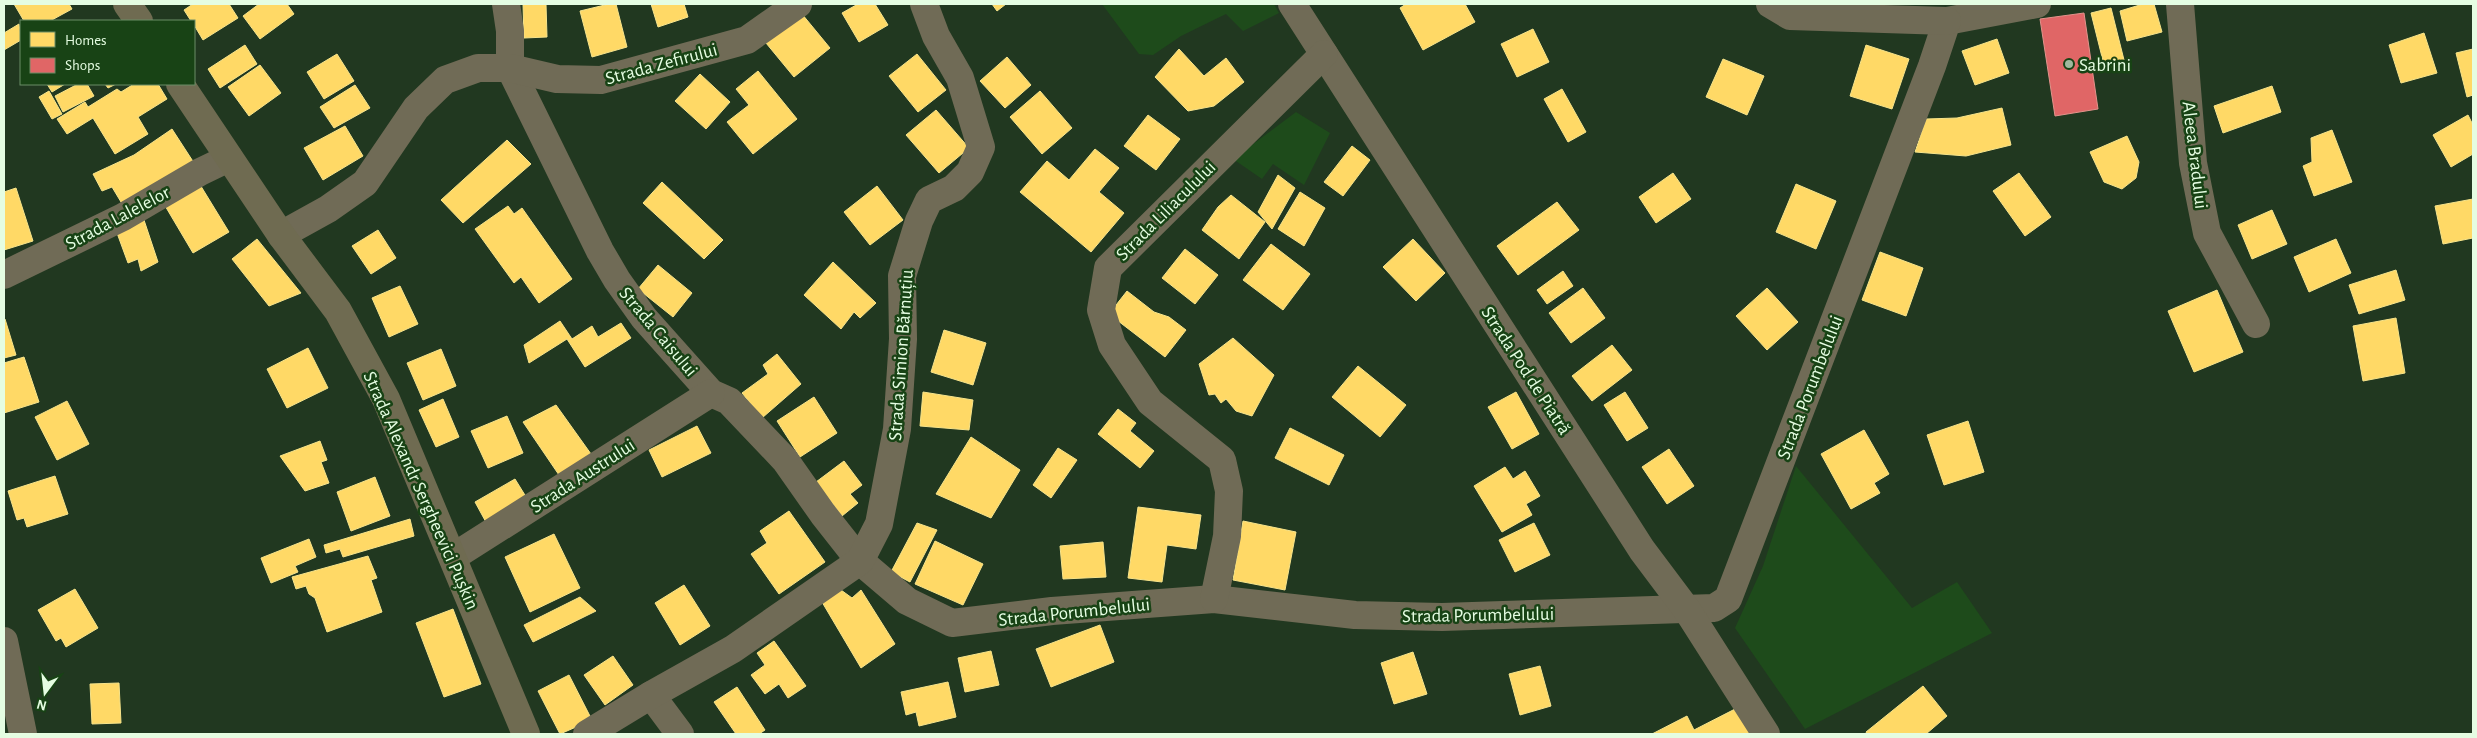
<svg xmlns="http://www.w3.org/2000/svg" width="2477" height="738" font-family="'Alegreya Sans',sans-serif">
	<rect width="100%" height="100%" fill="#213820"/>
	<g fill="#1e4b1b">
		<path d="M 1102,4 L 1274,4 L 1279,13 L 1243,31 L 1226,14 L 1181,36 L 1153,55 L 1139,54 Z"/>
		<path d="M 1296,112 L 1330,133 L 1304,185 L 1273,164 L 1262,179 L 1233,159 Z"/>
		<path d="M 1796,466 L 1912,608 L 1957,582 L 1992,633 L 1805,729 L 1735,628 L 1763,566 Z"/>
	</g>
	<g fill="#ffd966" stroke="#f7e48b">
		<path d="M 14,4 L 69,4 L 72,9 L 50,21 L 24,21 Z"/>
		<path d="M 193,4 L 229,4 L 238,18 L 203,40 L 194,25 L 194,21 L 191,21 L 184,10 Z"/>
		<path d="M 259,4 L 287,4 L 294,14 L 260,39 L 243,16 Z"/>
		<path d="M 523,4 L 546,4 L 547,37 L 524,38 Z"/>
		<path d="M 609,4 L 616,4 L 627,47 L 592,57 L 580,11 Z"/>
		<path d="M 651,4 L 684,4 L 688,17 L 658,27 Z"/>
		<path d="M 858,4 L 875,4 L 888,25 L 859,42 L 842,13 Z"/>
		<path d="M 992,4 L 1006,4 L 997,11 Z"/>
		<path d="M 1406,4 L 1465,4 L 1475,22 L 1423,50 L 1400,8 Z"/>
		<path d="M 2143,4 L 2154,4 L 2162,32 L 2127,41 L 2120,11 Z"/>
		<path d="M 2111,8 L 2125,64 L 2105,69 L 2091,13 Z"/>
		<path d="M 802,14 L 830,48 L 794,77 L 766,43 Z"/>
		<path d="M 19,24 L 21,40 L 4,50 L 4,33 Z"/>
		<path d="M 1533,29 L 1549,62 L 1517,77 L 1501,44 Z"/>
		<path d="M 2424,33 L 2437,73 L 2401,83 L 2389,45 Z"/>
		<path d="M 1997,39 L 2009,73 L 1975,85 L 1962,51 Z"/>
		<path d="M 245,45 L 257,64 L 220,88 L 208,69 Z"/>
		<path d="M 1866,45 L 1909,59 L 1892,109 L 1850,96 Z"/>
		<path d="M 1179,49 L 1204,76 L 1226,58 L 1244,82 L 1214,106 L 1188,111 L 1155,77 Z"/>
		<path d="M 2473,49 L 2473,95 L 2467,97 L 2456,53 Z"/>
		<path d="M 337,54 L 354,81 L 324,99 L 307,72 Z"/>
		<path d="M 917,54 L 946,90 L 918,112 L 889,76 Z"/>
		<path d="M 1007,57 L 1031,85 L 1005,108 L 980,81 Z"/>
		<path d="M 1723,59 L 1764,76 L 1747,115 L 1706,97 Z"/>
		<path d="M 260,65 L 281,93 L 249,116 L 228,87 Z"/>
		<path d="M 758,71 L 797,119 L 753,154 L 727,122 L 749,105 L 736,89 Z"/>
		<path d="M 700,74 L 730,102 L 706,129 L 675,101 Z"/>
		<path d="M 47,84 L 65,84 L 52,92 Z"/>
		<path d="M 78,84 L 87,84 L 94,96 L 63,112 L 55,96 Z"/>
		<path d="M 105,84 L 116,84 L 108,88 Z"/>
		<path d="M 134,84 L 158,84 L 167,99 L 138,117 L 148,134 L 115,154 L 93,118 L 67,134 L 57,119 L 85,102 L 88,107 L 117,89 L 121,92 Z"/>
		<path d="M 355,85 L 370,108 L 334,128 L 320,107 Z"/>
		<path d="M 2272,86 L 2281,112 L 2223,133 L 2214,106 Z"/>
		<path d="M 1562,89 L 1586,132 L 1568,142 L 1544,99 Z"/>
		<path d="M 49,91 L 62,114 L 52,119 L 39,97 Z"/>
		<path d="M 1040,91 L 1072,128 L 1042,154 L 1010,117 Z"/>
		<path d="M 2002,108 L 2011,145 L 1966,156 L 1915,152 L 1926,119 L 1957,118 Z"/>
		<path d="M 936,110 L 969,148 L 939,173 L 906,135 Z"/>
		<path d="M 1148,115 L 1180,139 L 1156,170 L 1124,146 Z"/>
		<path d="M 2468,115 L 2473,125 L 2473,154 L 2451,167 L 2433,135 Z"/>
		<path d="M 345,126 L 363,156 L 323,180 L 304,148 Z"/>
		<path d="M 172,129 L 196,166 L 124,207 L 112,187 L 102,191 L 93,174 L 134,155 Z"/>
		<path d="M 2332,130 L 2352,182 L 2314,196 L 2303,166 L 2312,162 L 2311,138 Z"/>
		<path d="M 2127,136 L 2139,162 L 2136,178 L 2122,189 L 2104,182 L 2090,152 Z"/>
		<path d="M 507,140 L 531,164 L 463,223 L 441,200 Z"/>
		<path d="M 1352,146 L 1370,160 L 1343,196 L 1324,182 Z"/>
		<path d="M 1095,149 L 1119,168 L 1099,192 L 1124,213 L 1091,252 L 1020,192 L 1047,161 L 1069,180 Z"/>
		<path d="M 1673,173 L 1691,199 L 1656,223 L 1639,197 Z"/>
		<path d="M 2019,173 L 2051,217 L 2025,236 L 1993,191 Z"/>
		<path d="M 1278,175 L 1295,188 L 1272,229 L 1258,212 Z"/>
		<path d="M 662,182 L 723,240 L 704,259 L 643,203 Z"/>
		<path d="M 199,183 L 229,232 L 193,253 L 164,204 Z"/>
		<path d="M 1796,184 L 1836,201 L 1816,249 L 1776,232 Z"/>
		<path d="M 877,186 L 903,220 L 870,245 L 844,212 Z"/>
		<path d="M 16,188 L 33,241 L 4,250 L 4,192 Z"/>
		<path d="M 1300,192 L 1325,208 L 1304,246 L 1278,229 Z"/>
		<path d="M 1231,195 L 1265,222 L 1239,259 L 1202,230 L 1218,207 Z"/>
		<path d="M 2473,199 L 2473,238 L 2443,244 L 2435,206 Z"/>
		<path d="M 1557,202 L 1579,230 L 1518,275 L 1497,246 Z"/>
		<path d="M 508,206 L 514,214 L 522,208 L 572,279 L 539,303 L 521,277 L 514,283 L 475,229 Z"/>
		<path d="M 2272,210 L 2287,244 L 2252,259 L 2238,225 Z"/>
		<path d="M 144,220 L 158,262 L 141,271 L 138,259 L 128,263 L 117,233 Z"/>
		<path d="M 378,230 L 396,258 L 371,274 L 352,246 Z"/>
		<path d="M 257,239 L 301,293 L 269,306 L 232,259 Z"/>
		<path d="M 1413,239 L 1445,273 L 1416,301 L 1383,267 Z"/>
		<path d="M 2336,239 L 2351,273 L 2309,292 L 2294,257 Z"/>
		<path d="M 1271,244 L 1310,274 L 1283,310 L 1243,280 Z"/>
		<path d="M 1185,249 L 1218,275 L 1195,304 L 1162,278 Z"/>
		<path d="M 1880,252 L 1923,268 L 1906,316 L 1862,300 Z"/>
		<path d="M 833,262 L 876,303 L 860,318 L 854,312 L 841,329 L 804,295 Z"/>
		<path d="M 658,265 L 692,293 L 673,317 L 638,289 Z"/>
		<path d="M 2396,270 L 2405,300 L 2359,314 L 2349,285 Z"/>
		<path d="M 1563,271 L 1573,286 L 1547,304 L 1537,290 Z"/>
		<path d="M 400,286 L 418,324 L 389,337 L 372,298 Z"/>
		<path d="M 1583,288 L 1605,318 L 1571,343 L 1549,313 Z"/>
		<path d="M 1767,288 L 1798,322 L 1767,350 L 1736,316 Z"/>
		<path d="M 2217,290 L 2243,352 L 2194,372 L 2168,311 Z"/>
		<path d="M 1127,291 L 1154,312 L 1169,317 L 1186,330 L 1165,357 L 1109,314 Z"/>
		<path d="M 2396,318 L 2405,373 L 2363,381 L 2353,326 Z"/>
		<path d="M 4,319 L 5,319 L 16,355 L 4,358 Z"/>
		<path d="M 560,321 L 572,339 L 592,326 L 598,337 L 621,323 L 631,338 L 585,367 L 567,339 L 529,363 L 524,345 Z"/>
		<path d="M 944,330 L 986,343 L 973,385 L 931,372 Z"/>
		<path d="M 1233,338 L 1274,375 L 1252,416 L 1236,411 L 1226,399 L 1221,403 L 1215,394 L 1209,395 L 1199,364 Z"/>
		<path d="M 1612,345 L 1632,370 L 1592,401 L 1572,376 Z"/>
		<path d="M 308,348 L 328,388 L 287,408 L 267,369 Z"/>
		<path d="M 441,349 L 456,386 L 423,400 L 407,363 Z"/>
		<path d="M 777,354 L 801,384 L 762,418 L 742,393 L 768,374 L 763,365 Z"/>
		<path d="M 24,357 L 39,402 L 4,413 L 4,363 Z"/>
		<path d="M 1358,366 L 1406,405 L 1380,437 L 1332,397 Z"/>
		<path d="M 923,392 L 973,400 L 969,430 L 920,426 Z"/>
		<path d="M 1516,392 L 1539,434 L 1512,449 L 1488,407 Z"/>
		<path d="M 1625,392 L 1648,428 L 1627,441 L 1604,405 Z"/>
		<path d="M 814,397 L 837,433 L 800,457 L 777,421 Z"/>
		<path d="M 443,399 L 459,437 L 436,447 L 419,410 Z"/>
		<path d="M 67,401 L 89,444 L 57,460 L 35,417 Z"/>
		<path d="M 556,405 L 591,454 L 559,475 L 523,422 Z"/>
		<path d="M 1118,409 L 1136,423 L 1130,431 L 1154,451 L 1140,468 L 1098,434 Z"/>
		<path d="M 507,416 L 523,453 L 488,468 L 471,431 Z"/>
		<path d="M 1968,421 L 1984,472 L 1944,485 L 1927,435 Z"/>
		<path d="M 697,426 L 711,453 L 662,477 L 649,450 Z"/>
		<path d="M 1290,428 L 1344,455 L 1329,485 L 1275,458 Z"/>
		<path d="M 1864,430 L 1889,474 L 1874,483 L 1880,493 L 1851,509 L 1821,454 Z"/>
		<path d="M 971,437 L 1020,470 L 991,518 L 936,494 Z"/>
		<path d="M 320,441 L 327,460 L 321,462 L 329,483 L 305,491 L 280,456 Z"/>
		<path d="M 1058,448 L 1077,460 L 1051,498 L 1033,485 Z"/>
		<path d="M 1669,449 L 1694,486 L 1667,504 L 1642,467 Z"/>
		<path d="M 844,461 L 862,485 L 850,494 L 858,503 L 842,516 L 816,482 Z"/>
		<path d="M 1505,467 L 1513,479 L 1525,471 L 1540,496 L 1526,504 L 1532,515 L 1502,532 L 1474,486 Z"/>
		<path d="M 55,476 L 68,514 L 27,527 L 24,518 L 17,520 L 8,491 Z"/>
		<path d="M 375,477 L 390,516 L 351,531 L 337,492 Z"/>
		<path d="M 515,479 L 528,500 L 487,524 L 475,502 Z"/>
		<path d="M 1138,507 L 1201,515 L 1196,549 L 1167,545 L 1162,582 L 1128,578 Z"/>
		<path d="M 789,511 L 825,562 L 779,594 L 751,554 L 767,543 L 760,531 Z"/>
		<path d="M 410,519 L 414,536 L 343,557 L 340,549 L 326,553 L 324,545 Z"/>
		<path d="M 1243,521 L 1296,532 L 1285,590 L 1233,580 Z"/>
		<path d="M 917,523 L 937,530 L 910,582 L 891,572 Z"/>
		<path d="M 1534,523 L 1550,555 L 1515,572 L 1499,540 Z"/>
		<path d="M 554,534 L 580,588 L 530,612 L 505,557 Z"/>
		<path d="M 309,539 L 316,557 L 295,566 L 298,572 L 271,583 L 261,558 Z"/>
		<path d="M 935,541 L 983,564 L 963,605 L 915,584 Z"/>
		<path d="M 1103,542 L 1106,577 L 1063,579 L 1060,546 Z"/>
		<path d="M 368,556 L 377,578 L 371,580 L 382,612 L 327,632 L 315,598 L 309,594 L 306,586 L 296,589 L 292,577 Z"/>
		<path d="M 684,585 L 710,626 L 680,645 L 655,603 Z"/>
		<path d="M 75,589 L 98,628 L 66,647 L 61,638 L 56,641 L 38,610 Z"/>
		<path d="M 841,590 L 852,598 L 861,590 L 895,644 L 861,668 L 822,602 Z"/>
		<path d="M 580,597 L 596,611 L 533,642 L 524,625 Z"/>
		<path d="M 453,609 L 481,684 L 444,697 L 416,623 Z"/>
		<path d="M 1100,625 L 1114,662 L 1051,687 L 1036,649 Z"/>
		<path d="M 774,641 L 806,686 L 788,698 L 779,684 L 765,694 L 751,675 L 765,665 L 757,653 Z"/>
		<path d="M 991,651 L 999,685 L 965,692 L 958,658 Z"/>
		<path d="M 1413,652 L 1427,694 L 1394,704 L 1381,663 Z"/>
		<path d="M 613,656 L 633,685 L 605,705 L 584,675 Z"/>
		<path d="M 1540,666 L 1551,706 L 1520,715 L 1509,674 Z"/>
		<path d="M 569,675 L 592,720 L 560,734 L 538,691 Z"/>
		<path d="M 948,682 L 956,717 L 919,726 L 916,712 L 906,715 L 901,692 Z"/>
		<path d="M 119,683 L 121,723 L 92,724 L 90,684 Z"/>
		<path d="M 1923,686 L 1947,716 L 1926,734 L 1867,734 L 1866,732 Z"/>
		<path d="M 737,687 L 765,730 L 759,734 L 736,734 L 714,702 Z"/>
		<path d="M 1737,708 L 1750,734 L 1652,734 L 1687,716 L 1694,730 Z"/>
	</g>
	<path fill="#e06666" stroke="#e2938b" d="M 2084,13 L 2098,109 L 2055,116 L 2040,19 Z"/>
	<g fill="none" stroke-linecap="round" stroke-linejoin="round">
		<g stroke="#706b56" stroke-width="28">
			<path d="M 506,4 L 510,31 L 510,68 L 600,251 L 617,280 L 644,318 L 711,393 L 729,401 L 785,460 L 823,514 L 860,561 L 907,601 L 952,623 L 1052,611 L 1214,599 L 1355,615 L 1442,617 L 1714,608 L 1728,599 L 1932,66 L 1947,21 L 2037,4"/>
			<path d="M 1292,4 L 1642,550 L 1687,610 L 1766,734"/>
			<path d="M 1770,4 L 1790,16 L 1947,21"/>
			<path d="M 2180,4 L 2193,163 L 2207,233 L 2256,324"/>
			<path d="M 281,235 L 328,209 L 365,183 L 416,108 L 445,80 L 478,68 L 510,68 L 557,79 L 601,80 L 747,40 L 798,4"/>
			<path d="M 4,275 L 123,217 L 200,172 L 229,158"/>
			<path d="M 453,557 L 711,393"/>
			<path d="M 1214,599 L 1227,536 L 1229,491 L 1222,460 L 1150,402 L 1112,345 L 1101,310 L 1108,268 L 1324,54"/>
			<path d="M 4,641 L 23,734"/>
			<path d="M 651,695 L 680,734"/>
			<path d="M 587,734 L 651,695 L 733,649 L 860,561 L 879,524 L 897,429 L 903,339 L 902,276 L 919,221 L 929,200 L 954,188 L 970,172 L 981,147 L 960,78 L 936,36 L 924,4"/>
		</g>
		<g stroke="#6f6b51" stroke-width="28">
			<path d="M 127,4 L 139,21"/>
			<path d="M 180,84 L 281,235 L 338,311 L 386,399 L 526,734"/>
		</g>
	</g>
	<circle fill="#a0b89e" stroke="#184315" stroke-width="2" cx="2069" cy="64" r="5"/>
	<g text-anchor="middle" stroke-width="5" stroke-linejoin="round" paint-order="stroke">
		<g font-size="19" fill="#e5fde2" stroke="#184315">
			<text transform="translate(661 63) rotate(-15)" y="7">Strada Zefirului</text>
			<text transform="translate(2196 155) rotate(83)" y="7">Aleea Bradului</text>
			<text transform="translate(1165 210) rotate(-45)" y="7">Strada Liliaculului</text>
			<text transform="translate(117 217) rotate(-28)" y="7">Strada Lalelelor</text>
			<text transform="translate(659 331) rotate(50)" y="7">Strada Caisului</text>
			<text transform="translate(900 355) rotate(-86)" y="7">Strada Simion Bărnuțiu</text>
			<text transform="translate(1527 370) rotate(57)" y="7">Strada Pod de Piatră</text>
			<text transform="translate(1809 387) rotate(-69)" y="7">Strada Porumbelului</text>
			<text transform="translate(582 475) rotate(-33)" y="7">Strada Austrului</text>
			<text transform="translate(422 490) rotate(66)" y="7">Strada Alexandr Sergheevici Pușkin</text>
			<text transform="translate(1074 611) rotate(-6)" y="7">Strada Porumbelului</text>
			<text transform="translate(1478 614) rotate(-1)" y="7">Strada Porumbelului</text>
		</g>
		<g font-size="19" fill="#e5fde2" stroke="#184315" text-anchor="start">
			<text x="2079" y="71">Sabrini</text>
		</g>
	</g>
	<rect width="2477" height="738" fill="none" stroke="#e5fde2" stroke-width="10"/>
	<rect x="20" y="20" width="175" height="65" fill="#184315" stroke="#6a8d67"/>
	<rect x="30" y="32" width="25" height="15" fill="#ffd966" stroke="#6a8d67"/>
	<text x="65" y="45" font-size="15" fill="#e5fde2">Homes</text>
	<rect x="30" y="58" width="25" height="15" fill="#e06666" stroke="#6a8d67"/>
	<text x="65" y="70" font-size="15" fill="#e5fde2">Shops</text>
	<g transform="translate(45 693) rotate(195)" stroke="#184315" stroke-width="4" paint-order="stroke">
	<path d="M0-4L9 19L0 12L-9 19Z" fill="#e5fde2"/>
	<text y="-8" font-size="14" font-weight="bold" text-anchor="middle" fill="#e5fde2">N</text>
	</g>
</svg>
